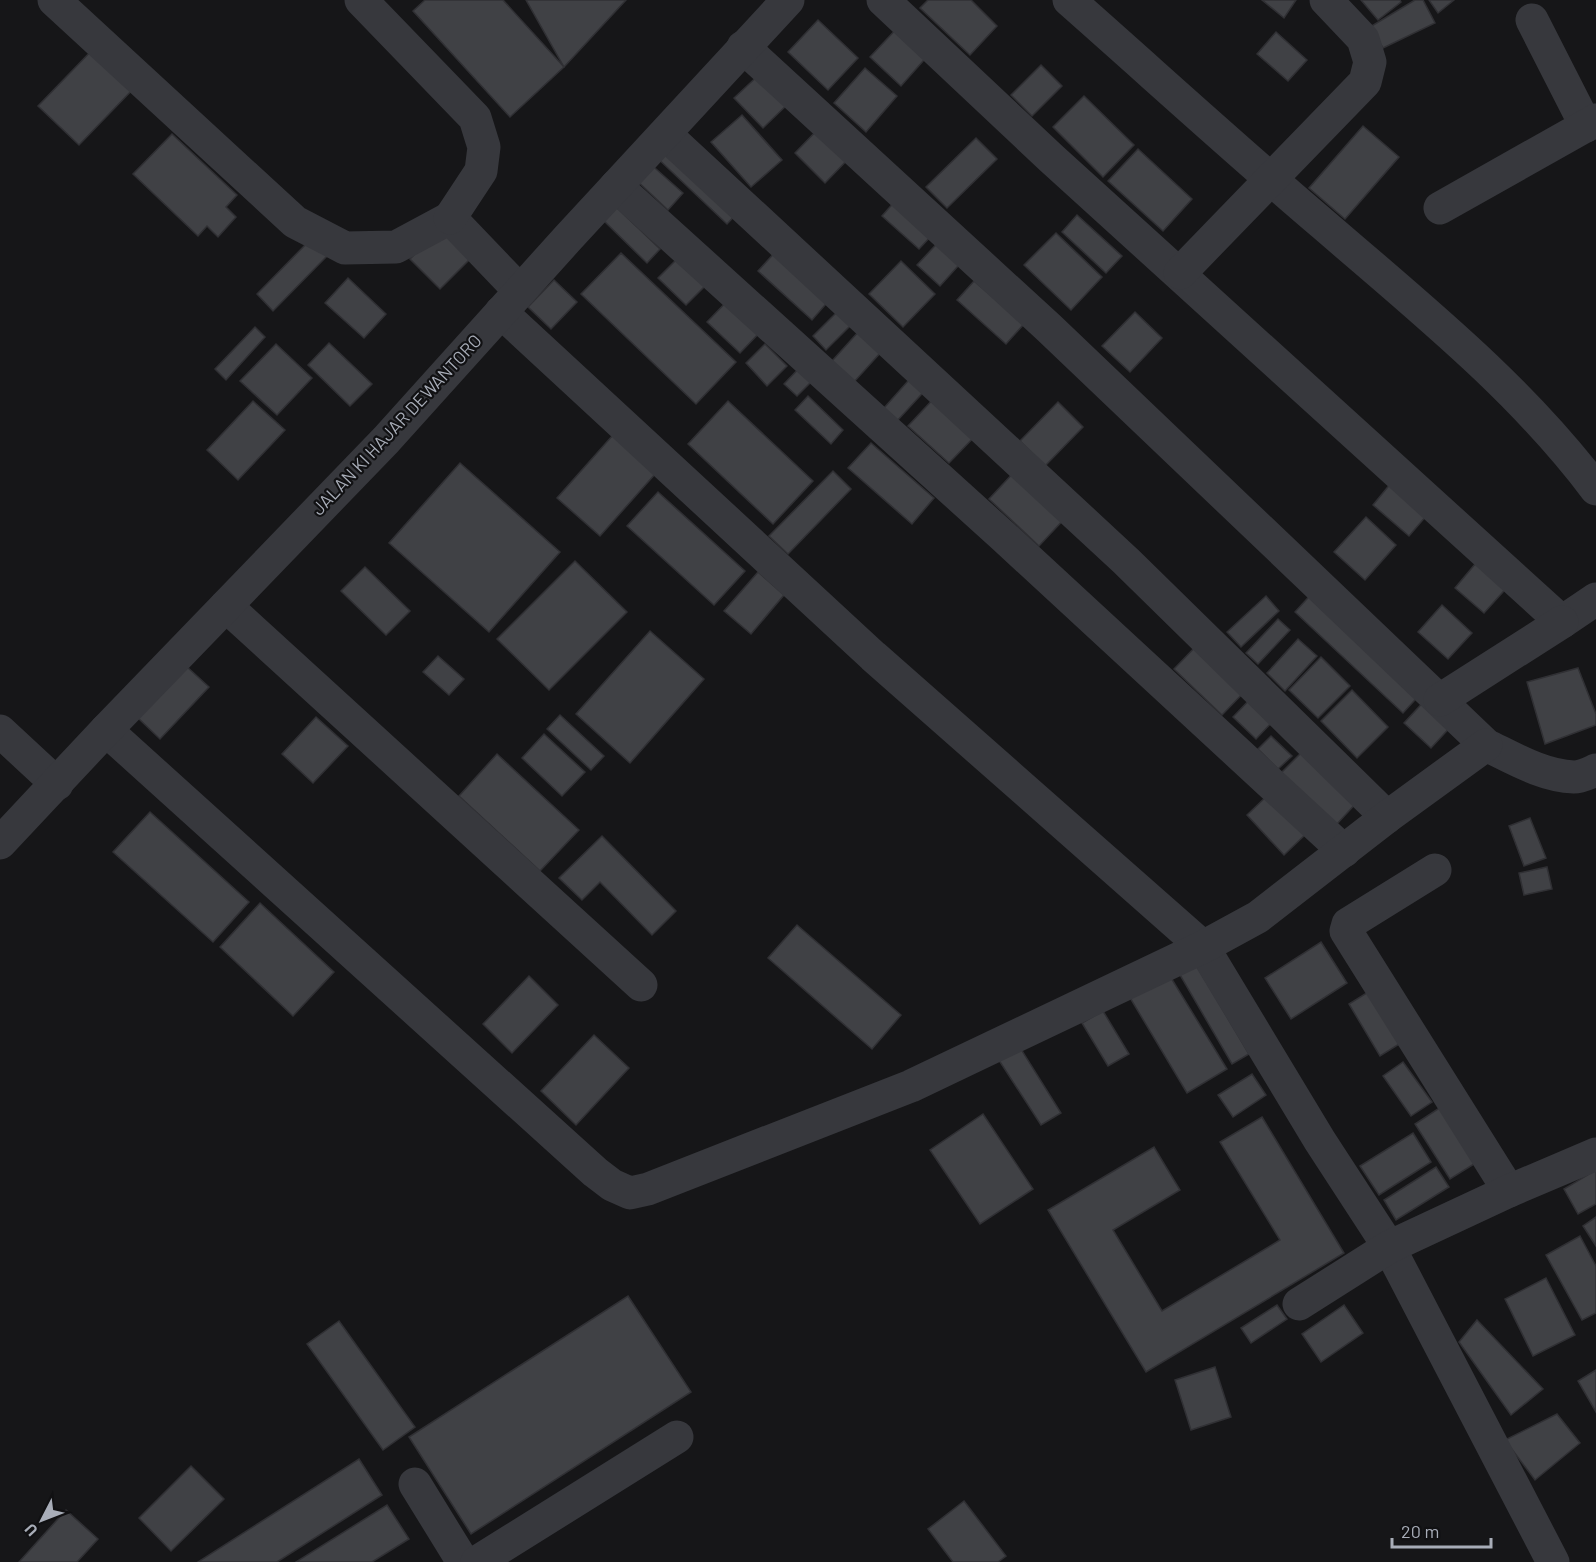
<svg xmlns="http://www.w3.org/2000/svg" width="1596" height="1562" font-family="Barlow,sans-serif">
	<rect width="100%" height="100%" fill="#161618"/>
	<g fill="#404145" stroke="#303034" stroke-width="1.5">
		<path d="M 425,0 L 503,0 L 564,67 L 510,117 L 413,11 Z"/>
		<path d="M 526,0 L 626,0 L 564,67 Z"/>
		<path d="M 928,0 L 971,0 L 997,26 L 970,55 L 920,8 Z"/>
		<path d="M 1262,0 L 1296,0 L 1284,18 Z"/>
		<path d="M 1361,0 L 1400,0 L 1401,2 L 1378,20 Z"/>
		<path d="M 1415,0 L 1423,0 L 1435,23 L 1383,48 L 1370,27 Z"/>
		<path d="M 1429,0 L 1454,0 L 1438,13 Z"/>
		<path d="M 818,20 L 858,58 L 828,90 L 788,52 Z"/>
		<path d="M 901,24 L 931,52 L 901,86 L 870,57 Z"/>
		<path d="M 1276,32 L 1307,60 L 1288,81 L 1257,54 Z"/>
		<path d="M 97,45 L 137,85 L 79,145 L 38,106 Z"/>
		<path d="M 1041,65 L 1062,86 L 1032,116 L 1011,95 Z"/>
		<path d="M 865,68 L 897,96 L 866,132 L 834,103 Z"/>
		<path d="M 763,71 L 791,101 L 763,128 L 734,98 Z"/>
		<path d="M 1084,96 L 1134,145 L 1103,177 L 1053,127 Z"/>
		<path d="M 742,115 L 782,160 L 751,187 L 711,142 Z"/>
		<path d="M 822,125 L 853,154 L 825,183 L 795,153 Z"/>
		<path d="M 1363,126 L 1399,157 L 1345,219 L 1309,188 Z"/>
		<path d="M 172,134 L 237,195 L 226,207 L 236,217 L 218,237 L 207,226 L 198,236 L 133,174 Z"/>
		<path d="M 665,138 L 741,209 L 727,224 L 652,153 Z"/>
		<path d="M 976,138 L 997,159 L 947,208 L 926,187 Z"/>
		<path d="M 1138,149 L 1192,199 L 1163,231 L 1108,181 Z"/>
		<path d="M 647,161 L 683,193 L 668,210 L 633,177 Z"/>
		<path d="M 896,200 L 933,234 L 919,249 L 882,216 Z"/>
		<path d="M 614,205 L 660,249 L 647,263 L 601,218 Z"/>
		<path d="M 1077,215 L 1122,256 L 1106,273 L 1062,232 Z"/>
		<path d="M 442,227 L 472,257 L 440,289 L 410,259 Z"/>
		<path d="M 1056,233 L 1102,277 L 1071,310 L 1024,265 Z"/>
		<path d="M 945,235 L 968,255 L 940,286 L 917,265 Z"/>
		<path d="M 310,240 L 327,256 L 273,311 L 257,294 Z"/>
		<path d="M 778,249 L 832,297 L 812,320 L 758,271 Z"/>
		<path d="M 621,253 L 736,362 L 696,404 L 581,294 Z"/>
		<path d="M 682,254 L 710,281 L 686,305 L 658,278 Z"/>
		<path d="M 901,261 L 935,294 L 903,327 L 869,294 Z"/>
		<path d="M 348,278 L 386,314 L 364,338 L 325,303 Z"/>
		<path d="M 554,280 L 577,302 L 551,329 L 528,307 Z"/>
		<path d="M 974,281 L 1024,324 L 1006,344 L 957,300 Z"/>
		<path d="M 733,295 L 766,326 L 740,353 L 707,322 Z"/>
		<path d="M 841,308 L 854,322 L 826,350 L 813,336 Z"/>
		<path d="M 1135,312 L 1162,338 L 1130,372 L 1102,346 Z"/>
		<path d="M 255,327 L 265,337 L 226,380 L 215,369 Z"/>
		<path d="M 860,330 L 882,351 L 854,382 L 832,361 Z"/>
		<path d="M 329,343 L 372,384 L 350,406 L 308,365 Z"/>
		<path d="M 276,344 L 312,378 L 277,415 L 240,381 Z"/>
		<path d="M 765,344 L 787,366 L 767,386 L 746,363 Z"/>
		<path d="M 805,362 L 818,375 L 797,396 L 784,384 Z"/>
		<path d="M 916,372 L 930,385 L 897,421 L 884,408 Z"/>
		<path d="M 938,394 L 979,432 L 949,463 L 908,426 Z"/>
		<path d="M 808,396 L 843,430 L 831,444 L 795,410 Z"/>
		<path d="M 253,401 L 285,430 L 238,480 L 207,450 Z"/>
		<path d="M 728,401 L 813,481 L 773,524 L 688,444 Z"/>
		<path d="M 1058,402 L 1083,427 L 1045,466 L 1020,441 Z"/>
		<path d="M 613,435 L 656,473 L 600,536 L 557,498 Z"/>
		<path d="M 871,443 L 934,498 L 912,524 L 848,468 Z"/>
		<path d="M 460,463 L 560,552 L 489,632 L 389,543 Z"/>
		<path d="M 1016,470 L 1067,516 L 1039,546 L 989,499 Z"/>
		<path d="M 833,471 L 851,489 L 788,554 L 769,536 Z"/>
		<path d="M 1396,477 L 1433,508 L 1409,536 L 1373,505 Z"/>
		<path d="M 658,492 L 745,571 L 714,605 L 627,526 Z"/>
		<path d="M 1366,517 L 1396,545 L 1365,580 L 1334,552 Z"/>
		<path d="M 1481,557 L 1511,583 L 1484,613 L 1455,588 Z"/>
		<path d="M 575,561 L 627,612 L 549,690 L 497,639 Z"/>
		<path d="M 365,567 L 410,611 L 386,635 L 341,591 Z"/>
		<path d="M 758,572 L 784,595 L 751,634 L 724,611 Z"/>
		<path d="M 1316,589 L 1424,690 L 1403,713 L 1295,612 Z"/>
		<path d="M 1266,596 L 1279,611 L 1241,647 L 1227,632 Z"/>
		<path d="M 1442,605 L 1472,633 L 1448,659 L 1418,632 Z"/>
		<path d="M 1278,619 L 1290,630 L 1258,664 L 1246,653 Z"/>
		<path d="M 650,631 L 704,679 L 630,763 L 576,714 Z"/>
		<path d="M 1298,639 L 1317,656 L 1285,691 L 1267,673 Z"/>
		<path d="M 1201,641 L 1249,687 L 1222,715 L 1174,669 Z"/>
		<path d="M 438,656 L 464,679 L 449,695 L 423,672 Z"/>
		<path d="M 1321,657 L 1350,686 L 1318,718 L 1289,690 Z"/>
		<path d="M 186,666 L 209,687 L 160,739 L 137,717 Z"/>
		<path d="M 1578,668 L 1596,714 L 1596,725 L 1545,744 L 1527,682 Z"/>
		<path d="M 1352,690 L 1388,727 L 1357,758 L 1321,721 Z"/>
		<path d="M 1255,694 L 1278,716 L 1256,739 L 1233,717 Z"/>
		<path d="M 1428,697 L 1455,722 L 1431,748 L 1404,723 Z"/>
		<path d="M 560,715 L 604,756 L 591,770 L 547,729 Z"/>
		<path d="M 316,717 L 348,746 L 313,783 L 282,754 Z"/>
		<path d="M 544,734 L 585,772 L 562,796 L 522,758 Z"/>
		<path d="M 1271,736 L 1292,756 L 1278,769 L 1258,749 Z"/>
		<path d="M 1306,748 L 1359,800 L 1336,825 L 1281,773 Z"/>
		<path d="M 497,754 L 579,830 L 540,871 L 459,796 Z"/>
		<path d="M 1271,792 L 1308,832 L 1284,855 L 1247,815 Z"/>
		<path d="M 150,812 L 249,902 L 213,942 L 113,852 Z"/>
		<path d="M 1530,818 L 1546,858 L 1524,866 L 1509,826 Z"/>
		<path d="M 602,836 L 676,911 L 652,935 L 600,882 L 582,900 L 559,878 Z"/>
		<path d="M 1547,867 L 1552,889 L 1524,895 L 1519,873 Z"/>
		<path d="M 260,903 L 334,972 L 293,1016 L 220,947 Z"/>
		<path d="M 797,925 L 901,1015 L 872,1049 L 768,958 Z"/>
		<path d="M 1321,942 L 1347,983 L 1291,1019 L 1265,978 Z"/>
		<path d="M 1192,958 L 1249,1054 L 1232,1064 L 1176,968 Z"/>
		<path d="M 1165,968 L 1227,1069 L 1187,1093 L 1126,991 Z"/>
		<path d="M 529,976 L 558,1005 L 512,1053 L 483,1024 Z"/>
		<path d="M 1373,989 L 1404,1041 L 1380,1056 L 1349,1004 Z"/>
		<path d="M 1103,1011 L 1129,1054 L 1108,1066 L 1082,1023 Z"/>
		<path d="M 594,1035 L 629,1068 L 576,1125 L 541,1091 Z"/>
		<path d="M 1014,1038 L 1061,1113 L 1041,1125 L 993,1051 Z"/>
		<path d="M 1403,1062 L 1432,1102 L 1411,1116 L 1383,1076 Z"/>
		<path d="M 1252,1074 L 1266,1095 L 1233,1117 L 1218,1095 Z"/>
		<path d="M 1447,1103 L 1482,1159 L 1450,1179 L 1415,1124 Z"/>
		<path d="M 983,1114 L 1033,1189 L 980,1224 L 930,1150 Z"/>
		<path d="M 1262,1117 L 1344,1253 L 1146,1372 L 1048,1210 L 1154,1147 L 1180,1190 L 1113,1230 L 1162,1311 L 1280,1240 L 1220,1142 Z"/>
		<path d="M 1413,1133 L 1431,1162 L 1379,1195 L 1360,1166 Z"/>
		<path d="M 1436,1167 L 1449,1187 L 1396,1220 L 1384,1200 Z"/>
		<path d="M 1596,1170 L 1596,1204 L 1578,1214 L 1564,1189 Z"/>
		<path d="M 1596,1217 L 1596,1246 L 1583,1226 Z"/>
		<path d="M 1580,1236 L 1596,1266 L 1596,1313 L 1582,1320 L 1546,1255 Z"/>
		<path d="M 1546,1278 L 1575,1335 L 1533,1356 L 1505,1299 Z"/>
		<path d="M 628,1296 L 691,1392 L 471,1534 L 409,1437 Z"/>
		<path d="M 1277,1305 L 1287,1319 L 1251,1343 L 1241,1328 Z"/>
		<path d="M 1344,1305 L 1363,1333 L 1321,1362 L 1302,1334 Z"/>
		<path d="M 1477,1320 L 1543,1389 L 1511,1415 L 1459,1342 Z"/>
		<path d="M 339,1321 L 415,1427 L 383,1450 L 307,1344 Z"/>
		<path d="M 1215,1367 L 1231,1417 L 1191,1430 L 1175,1380 Z"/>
		<path d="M 1596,1370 L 1596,1412 L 1578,1381 Z"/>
		<path d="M 1557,1414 L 1580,1443 L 1535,1480 L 1505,1440 Z"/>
		<path d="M 359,1459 L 382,1495 L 277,1562 L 198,1562 Z"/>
		<path d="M 191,1466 L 224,1499 L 171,1551 L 139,1518 Z"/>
		<path d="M 964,1501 L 1006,1556 L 998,1562 L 953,1562 L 928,1529 Z"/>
		<path d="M 387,1505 L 409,1539 L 372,1562 L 296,1562 Z"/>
		<path d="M 66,1510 L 98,1539 L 77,1562 L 19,1562 Z"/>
	</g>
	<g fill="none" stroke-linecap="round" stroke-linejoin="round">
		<g stroke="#37383d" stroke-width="33">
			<path d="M 54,0 L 295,222 L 345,248 L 396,247 L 450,218 L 520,291"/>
			<path d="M 361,0 L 475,118 L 484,147 L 481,171 L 450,218"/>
			<path d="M 883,0 L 1051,158 L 1562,622 L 1596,599"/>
			<path d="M 1069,0 C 1154,75 1238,152 1324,225 C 1420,308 1520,388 1596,489"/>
			<path d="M 1532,20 L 1586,126"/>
			<path d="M 743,47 L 1049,328 L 1486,745 C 1513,758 1543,776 1574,777 C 1581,777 1589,773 1596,770"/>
			<path d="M 665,134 L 1126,561 L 1387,817"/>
			<path d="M 616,186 L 1004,537 L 1344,851"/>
			<path d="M 1440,208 L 1596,120"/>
			<path d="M 1180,273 L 1365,82 L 1370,62 L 1363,39 L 1326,0"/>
			<path d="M 501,312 L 873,656 L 1203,947 L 1320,1141 L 1389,1247 L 1553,1562"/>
			<path d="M 226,606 L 641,985"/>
			<path d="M 1440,700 L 1562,622"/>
			<path d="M 106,730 L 595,1172 L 612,1185 L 630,1193 L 648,1189 L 911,1086 L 1203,947 L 1258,917 L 1387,817 L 1486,745"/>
			<path d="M 0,731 L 57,784"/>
			<path d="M 0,843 L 106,730 L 386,440 L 568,238 L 788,0"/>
			<path d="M 1435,870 L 1348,924 L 1346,931 L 1509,1191"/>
			<path d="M 1299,1304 L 1389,1247 L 1509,1191 L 1596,1154"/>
			<path d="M 415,1484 L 463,1562"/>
			<path d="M 477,1562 L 677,1437"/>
		</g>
	</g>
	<g text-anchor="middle" stroke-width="4.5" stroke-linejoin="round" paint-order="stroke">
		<g font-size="18" fill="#a8adb8" stroke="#111113">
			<text transform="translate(397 425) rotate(-47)" y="6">JALAN KI HAJAR DEWANTORO</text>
		</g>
	</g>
	<g transform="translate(42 1520) rotate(228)" stroke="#111113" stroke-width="4.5" paint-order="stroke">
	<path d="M0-4.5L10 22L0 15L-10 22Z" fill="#a8adb8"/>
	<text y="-9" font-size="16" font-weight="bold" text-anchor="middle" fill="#a8adb8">U</text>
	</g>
	<path d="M1392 1538v9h99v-9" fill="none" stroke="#a8adb8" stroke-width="3"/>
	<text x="1401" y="1538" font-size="18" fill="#a8adb8" stroke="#111113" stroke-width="4.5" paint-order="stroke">20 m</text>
</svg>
